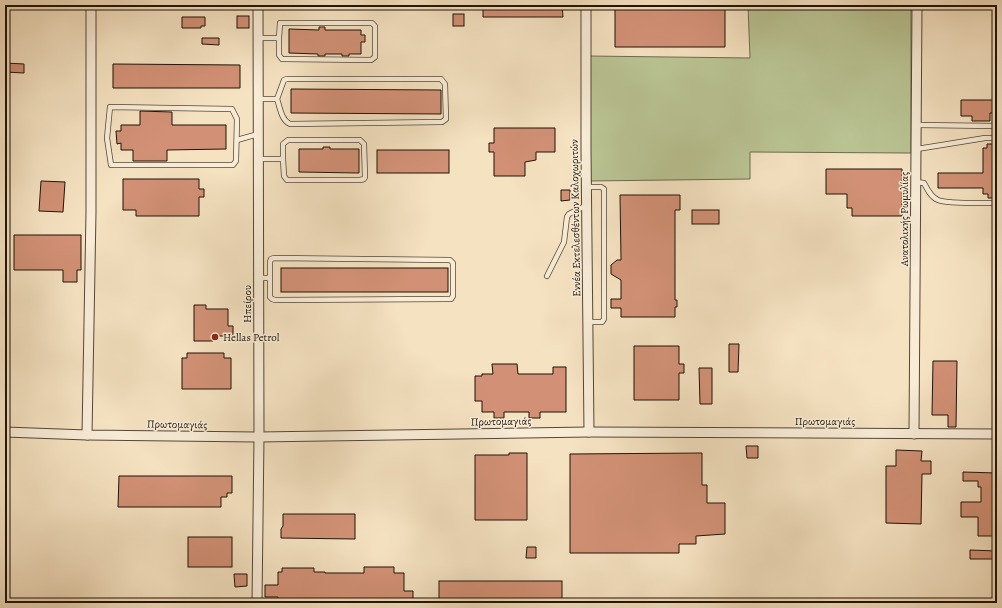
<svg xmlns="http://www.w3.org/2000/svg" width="1002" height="608" font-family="Alegreya,serif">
	<rect width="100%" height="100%" fill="#f5e2c1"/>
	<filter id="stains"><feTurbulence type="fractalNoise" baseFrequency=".005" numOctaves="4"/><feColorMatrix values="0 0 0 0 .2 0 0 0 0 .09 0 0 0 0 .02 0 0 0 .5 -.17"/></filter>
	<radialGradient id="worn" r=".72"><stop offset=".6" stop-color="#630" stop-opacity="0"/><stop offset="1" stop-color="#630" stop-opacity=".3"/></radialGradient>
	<path fill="#bac494" stroke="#6c6c4e" d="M 748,5 L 911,5 L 911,153 L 750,152 L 750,179 L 589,181 L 589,56 L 750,58 Z"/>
	<g fill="#d29176" stroke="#1f1307">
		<path d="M 483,5 L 562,5 L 563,17 L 483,17 Z"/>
		<path d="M 647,5 L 657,5 L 657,9 L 725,9 L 725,47 L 615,47 L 615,9 L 647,9 Z"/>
		<rect x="453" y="14" width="11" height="12"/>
		<rect x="237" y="16" width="12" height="12"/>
		<path d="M 182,17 L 205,17 L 205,26 L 201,26 L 201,28 L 182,28 Z"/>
		<path d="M 319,27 L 325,27 L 325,30 L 361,30 L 361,35 L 365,35 L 365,42 L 361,42 L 361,54 L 349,54 L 349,56 L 342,56 L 342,54 L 325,54 L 325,56 L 318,56 L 318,54 L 289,53 L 289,29 L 319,30 Z"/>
		<path d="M 202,38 L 219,38 L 219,45 L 202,44 Z"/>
		<path d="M 5,63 L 24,64 L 24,73 L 5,72 Z"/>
		<path d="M 113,64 L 240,65 L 240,88 L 113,88 Z"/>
		<path d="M 291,89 L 441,90 L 441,114 L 291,113 Z"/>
		<path d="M 961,100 L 997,100 L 997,113 L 990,113 L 990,121 L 972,121 L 972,116 L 961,116 Z"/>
		<path d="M 140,111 L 172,112 L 172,125 L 226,125 L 226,149 L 167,150 L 167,161 L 133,161 L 133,150 L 121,150 L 121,143 L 117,144 L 116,131 L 121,131 L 121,125 L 140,125 Z"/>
		<path d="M 494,128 L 555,128 L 555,152 L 536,152 L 536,160 L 525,162 L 525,176 L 494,176 L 494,152 L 489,152 L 489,143 L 494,143 Z"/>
		<path d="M 987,144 L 995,144 L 995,148 L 997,148 L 997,198 L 988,198 L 988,194 L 983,194 L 983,188 L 938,188 L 938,173 L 983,173 L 983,148 L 987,148 Z"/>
		<path d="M 323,147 L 330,147 L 330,149 L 359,149 L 359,173 L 299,172 L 299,149 L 323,149 Z"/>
		<rect x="377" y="150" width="72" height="23"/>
		<path d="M 826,169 L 902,169 L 902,216 L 852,216 L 852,208 L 847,208 L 847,194 L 826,194 Z"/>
		<path d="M 123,179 L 199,179 L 199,189 L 204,189 L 204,197 L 199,197 L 199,216 L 136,216 L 136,210 L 123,210 Z"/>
		<path d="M 41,181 L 65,182 L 63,212 L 39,211 Z"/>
		<path d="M 561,190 L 570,190 L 570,200 L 561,201 Z"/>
		<path d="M 620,195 L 680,195 L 680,210 L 675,210 L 675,300 L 677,300 L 677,307 L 675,307 L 675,317 L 621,317 L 621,308 L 611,308 L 611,299 L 621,299 L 621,280 L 611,274 L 611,265 L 617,260 L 621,260 Z"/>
		<rect x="692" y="210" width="27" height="14"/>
		<path d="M 14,235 L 81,235 L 81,270 L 77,270 L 77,282 L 63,282 L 63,270 L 14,270 Z"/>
		<rect x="281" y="268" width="167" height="24"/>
		<path d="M 194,305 L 206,305 L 206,309 L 228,309 L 228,326 L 233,326 L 233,336 L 213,336 L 213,341 L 194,341 Z"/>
		<path d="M 729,344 L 739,344 L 738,372 L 729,372 Z"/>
		<path d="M 634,346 L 679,346 L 679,364 L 684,364 L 684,373 L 679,373 L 679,400 L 634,400 Z"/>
		<path d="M 187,353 L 224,353 L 224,358 L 231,358 L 231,389 L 182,389 L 182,358 L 187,358 Z"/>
		<path d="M 933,361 L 957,361 L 956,427 L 948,427 L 948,415 L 932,415 Z"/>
		<path d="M 492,364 L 517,364 L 518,374 L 553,374 L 553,367 L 566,367 L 566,412 L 540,412 L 540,418 L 529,418 L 529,412 L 504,412 L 504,418 L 494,418 L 494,412 L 482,412 L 482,401 L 475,401 L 475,376 L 482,376 L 482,374 L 493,374 Z"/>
		<path d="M 699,368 L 712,368 L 712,404 L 700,404 Z"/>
		<path d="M 746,446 L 758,446 L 758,458 L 747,458 Z"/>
		<path d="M 896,450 L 922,451 L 921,461 L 931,461 L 931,474 L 922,474 L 921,524 L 886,523 L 886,466 L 896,466 Z"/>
		<path d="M 509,453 L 527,453 L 527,520 L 475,520 L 475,455 L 509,455 Z"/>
		<path d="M 702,453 L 702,485 L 707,485 L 707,503 L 725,503 L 725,534 L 696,536 L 696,544 L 679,544 L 679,553 L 570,553 L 570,454 Z"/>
		<path d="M 963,472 L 997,473 L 997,487 L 996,487 L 997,536 L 978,536 L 978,517 L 961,517 L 961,502 L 981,502 L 981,487 L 978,487 L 978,481 L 963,481 Z"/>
		<path d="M 119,476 L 232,476 L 232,493 L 227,493 L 227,497 L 221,497 L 221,507 L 118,507 Z"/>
		<path d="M 283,514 L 355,514 L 355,539 L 281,538 L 281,529 L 283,526 Z"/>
		<rect x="188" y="537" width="44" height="30"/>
		<path d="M 527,547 L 536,547 L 536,558 L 526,558 Z"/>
		<path d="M 970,550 L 997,551 L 997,559 L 970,559 Z"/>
		<path d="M 364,567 L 394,567 L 394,573 L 404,573 L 404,591 L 413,591 L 413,603 L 278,603 L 278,597 L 265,597 L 265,585 L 278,585 L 278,572 L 282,572 L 282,568 L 314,568 L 314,572 L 325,572 L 325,573 L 364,573 Z"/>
		<path d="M 234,574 L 247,574 L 247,586 L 235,587 Z"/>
		<rect x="439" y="581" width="123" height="22"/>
	</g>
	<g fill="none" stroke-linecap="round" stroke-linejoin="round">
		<g stroke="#544736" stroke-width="6">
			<g id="service">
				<path d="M 258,38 L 279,38 L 279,55 L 282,59 L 371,60 L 375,57 L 375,26 L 372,23 L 280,23 L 279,38"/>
				<path d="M 259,99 L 277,99 C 280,107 281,120 290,124 L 442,122 L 446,119 L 445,84 L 441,79 L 287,79 L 284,80 L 277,99"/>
				<path d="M 110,107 L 232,109 L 237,119 L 236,161 L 233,165 L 111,165 L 107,138 Z"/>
				<path d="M 917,125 L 997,126"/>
				<path d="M 237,140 L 258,134"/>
				<path d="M 917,149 L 985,138 L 997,138"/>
				<path d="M 259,159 L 283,159 L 284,176 L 287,180 L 360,180 L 364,179 L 365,177 L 364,144 L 360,140 L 288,140 L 283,144 L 283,159"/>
				<path d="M 916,182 L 924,183 C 927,189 931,197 938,200 C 947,204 985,203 997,203"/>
				<path d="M 587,187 L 601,187 L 604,189 L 604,319 L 602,322 L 588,322"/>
				<path d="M 547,276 L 564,242 L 567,217 L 569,214 L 587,205"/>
				<path d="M 259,278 L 270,278 L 270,297 L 272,299 L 275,300 L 447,299 L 451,299 L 453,296 L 453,263 L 450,260 L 274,258 L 271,259 L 270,262 L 270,278"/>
			</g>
		</g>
		<g stroke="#544736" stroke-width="11">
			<g id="minor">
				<path d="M 586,5 L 586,150 L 589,432"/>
				<path d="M 5,432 L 87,435 L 259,437 L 589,432 L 997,434"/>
				<path d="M 914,434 L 917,5"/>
				<path d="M 87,435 L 91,212 L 91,5"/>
				<path d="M 257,603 L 259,437 L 258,5"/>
			</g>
		</g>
		<use href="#service" stroke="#f8ecd7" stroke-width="4.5"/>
		<use href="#minor" stroke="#f8ecd7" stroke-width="9"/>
	</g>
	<circle fill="#8f2418" stroke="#f8ecd7" stroke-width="1.5" cx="215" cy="337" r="4"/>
	<g text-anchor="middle" stroke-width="3" stroke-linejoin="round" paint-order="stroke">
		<g font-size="11" fill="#1f1307" stroke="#f8ecd7">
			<text transform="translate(575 218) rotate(-91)" y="4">Εννέα Εκτελεσθέντων Καλοχωριτών</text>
			<text transform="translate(904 219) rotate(-90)" y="4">Ανατολικής Ρωμυλίας</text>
			<text transform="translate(247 304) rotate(-90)" y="4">Ηπείρου</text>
			<text transform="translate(501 421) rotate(-1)" y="4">Πρωτομαγιάς</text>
			<text x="825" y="425">Πρωτομαγιάς</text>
			<text transform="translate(177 424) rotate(1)" y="4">Πρωτομαγιάς</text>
		</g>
		<g font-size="11" fill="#1f1307" stroke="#f8ecd7" text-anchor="start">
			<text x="223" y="341">Hellas Petrol</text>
		</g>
	</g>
	<rect width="1002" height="608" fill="none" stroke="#f5e2c1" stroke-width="20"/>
	<rect x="6" y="6" width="990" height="596" fill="none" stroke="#1f1307" stroke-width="2"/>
	<rect x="10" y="10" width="982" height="588" fill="none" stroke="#1f1307"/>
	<rect width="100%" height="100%" filter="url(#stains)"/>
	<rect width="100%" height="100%" fill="url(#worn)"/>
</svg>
